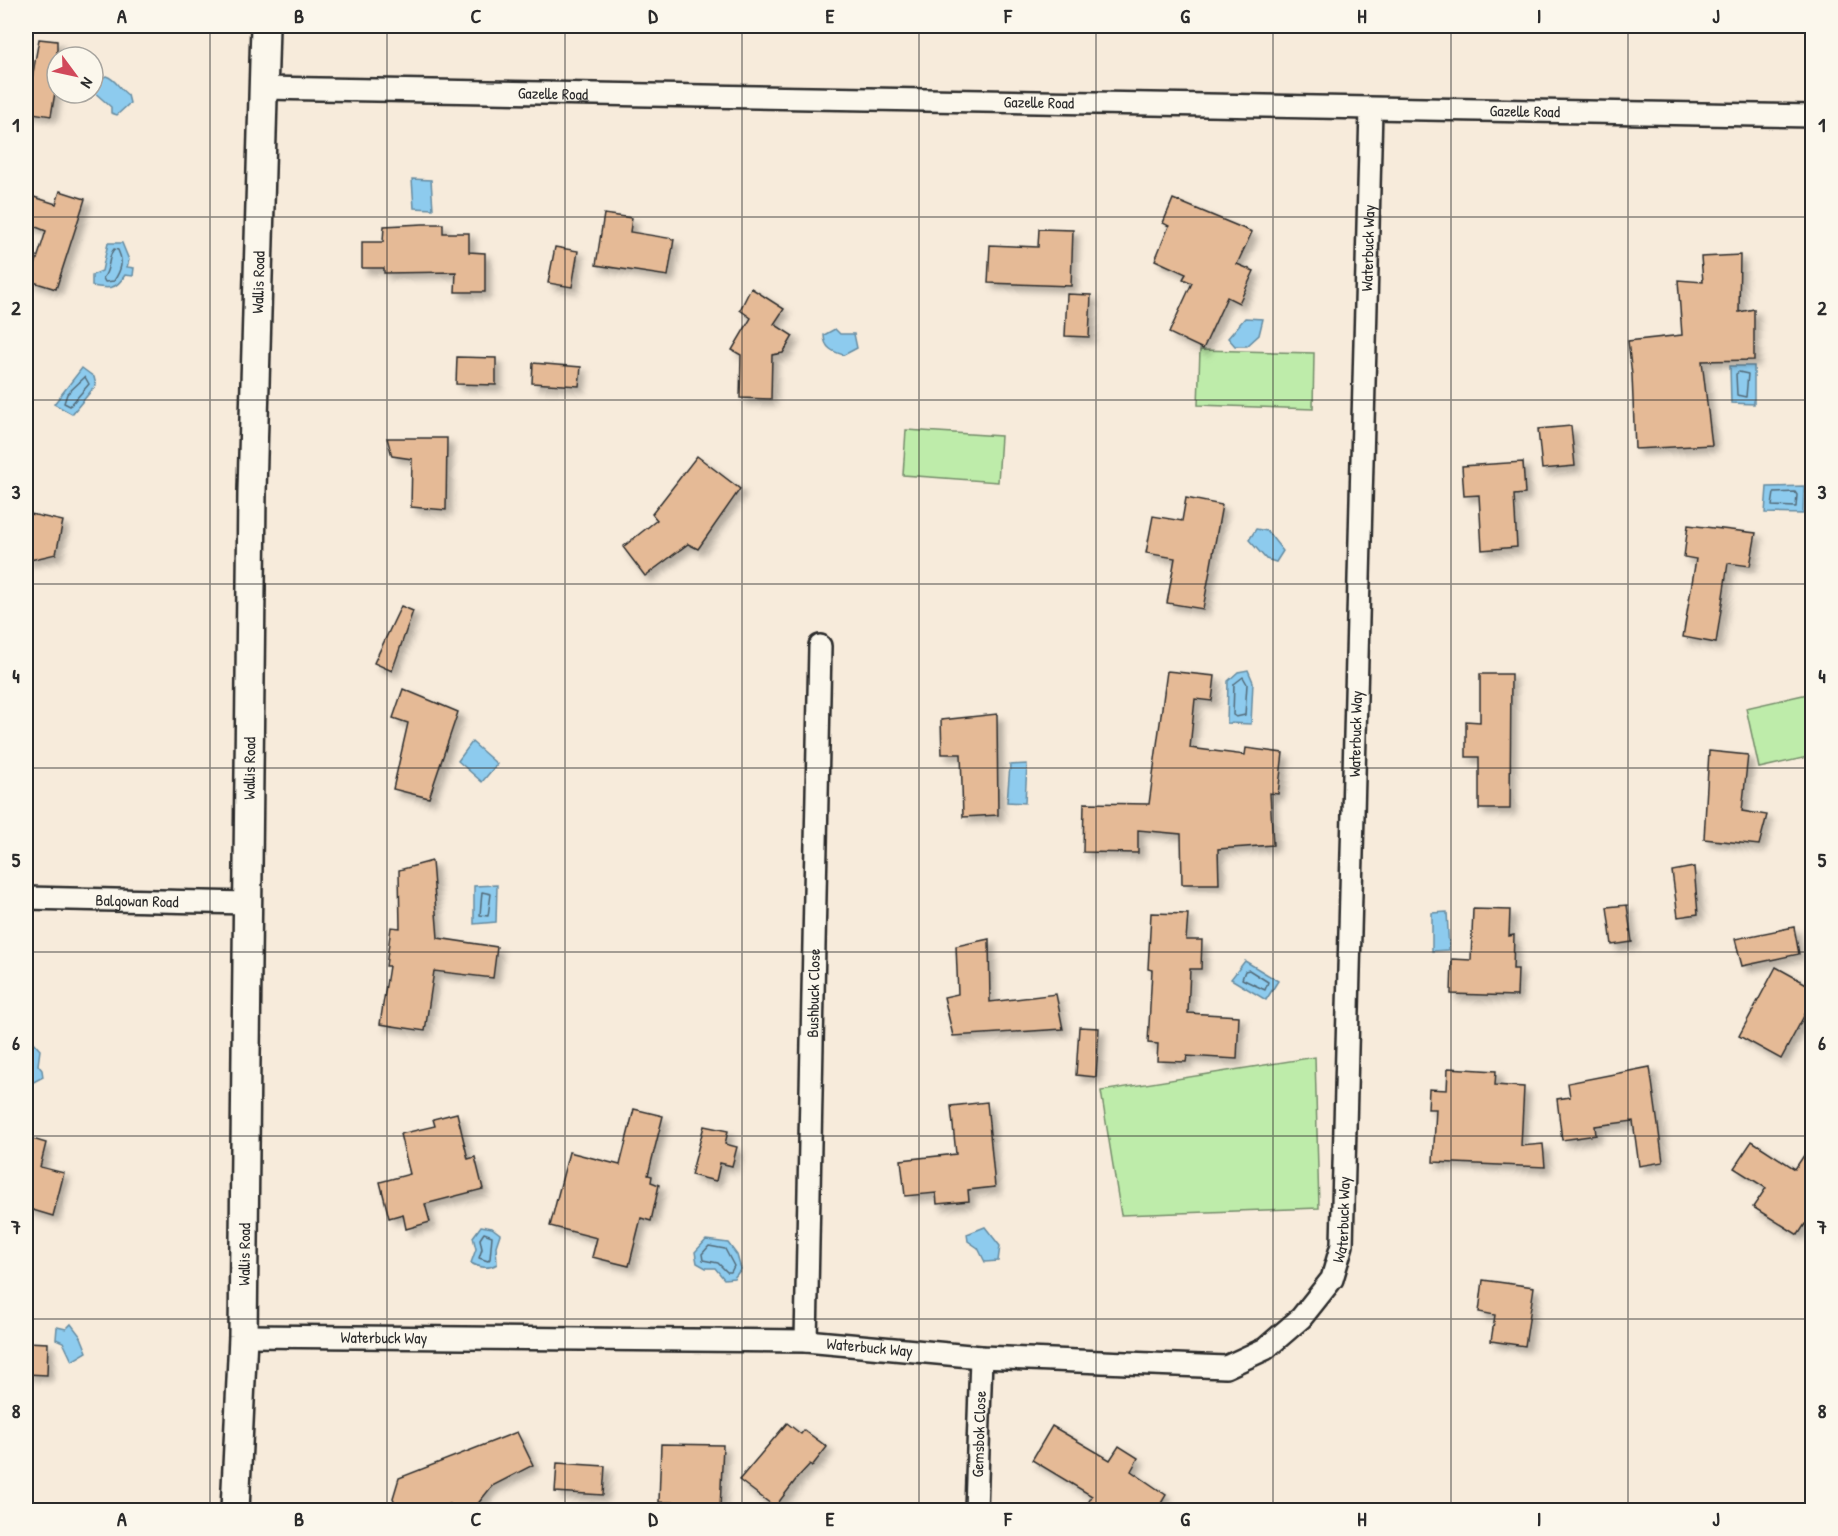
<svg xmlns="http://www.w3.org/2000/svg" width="1838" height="1536" font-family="'Patrick Hand',sans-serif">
	<defs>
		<filter id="shadow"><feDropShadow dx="5.5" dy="5.5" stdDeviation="3" flood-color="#0004"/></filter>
	</defs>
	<rect width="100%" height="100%" fill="#f7ebdb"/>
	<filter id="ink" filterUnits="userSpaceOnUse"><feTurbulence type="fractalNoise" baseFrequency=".0167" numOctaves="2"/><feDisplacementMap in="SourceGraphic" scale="12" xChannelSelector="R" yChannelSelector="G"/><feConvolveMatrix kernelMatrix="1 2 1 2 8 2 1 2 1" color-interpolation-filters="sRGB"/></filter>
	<g filter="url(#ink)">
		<g fill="#beecaa" stroke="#748c6a" stroke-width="1.5">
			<path d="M 1200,350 L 1314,353 L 1313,409 L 1198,405 Z"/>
			<path d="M 906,430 L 1001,436 L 998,482 L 903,475 Z"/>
			<path d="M 1812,693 L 1812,756 L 1759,768 L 1746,708 Z"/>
			<path d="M 1315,1057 L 1319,1208 L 1121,1215 L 1101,1091 Z"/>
		</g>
		<g fill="#8dcbee" stroke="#668ba0" stroke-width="1.5">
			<path d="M 106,76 C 116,79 119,89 128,95 L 130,103 L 117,115 L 111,113 L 111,107 L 93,91 L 93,82 Z"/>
			<path d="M 412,179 L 431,180 L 433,209 L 414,208 Z"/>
			<path d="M 108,243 L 122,243 L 129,260 L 127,267 L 134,268 L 133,276 L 125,275 C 116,290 109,289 92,286 L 92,275 L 102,271 Z"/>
			<path d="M 1245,318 L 1263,319 L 1259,335 L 1247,346 L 1235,346 L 1228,338 Z"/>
			<path d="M 835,329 L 840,334 L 854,334 L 857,348 L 844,355 C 833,352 824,348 824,335 Z"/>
			<path d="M 1730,366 L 1754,366 L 1754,404 L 1731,403 Z"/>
			<path d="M 82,368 L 94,377 L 96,385 L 72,414 L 54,404 Z"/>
			<path d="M 1804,486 L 1803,514 L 1765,513 L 1767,487 Z"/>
			<path d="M 1256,529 L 1267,531 L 1283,551 L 1276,562 L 1266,559 L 1249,540 Z"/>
			<path d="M 1248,670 L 1253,682 L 1251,724 L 1227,723 L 1228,681 L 1238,672 Z"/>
			<path d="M 472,742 L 497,764 L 482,782 L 458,761 Z"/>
			<path d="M 1027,764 L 1025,803 L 1007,802 L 1010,765 Z"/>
			<path d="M 497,885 L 496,922 L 474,924 L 474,886 Z"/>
			<path d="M 1447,912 L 1449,950 L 1432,951 L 1432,913 Z"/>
			<path d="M 1245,961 L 1278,981 L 1266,1000 L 1231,979 Z"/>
			<path d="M 31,1040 L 40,1050 L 38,1065 L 42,1070 L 43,1077 L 26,1086 L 26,1041 Z"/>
			<path d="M 481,1226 L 492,1228 L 500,1234 L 496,1246 L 497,1264 C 489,1269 479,1268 471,1263 L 476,1249 L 473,1237 Z"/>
			<path d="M 985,1227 L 1000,1246 L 998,1261 L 985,1262 L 978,1248 L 968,1241 L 967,1234 Z"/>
			<path d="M 706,1240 L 728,1243 L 737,1255 L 741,1269 L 734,1278 L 724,1279 L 715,1268 L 706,1268 L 697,1263 L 695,1252 Z"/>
			<path d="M 71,1324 L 81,1337 L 87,1352 L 72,1361 L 63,1342 L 56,1339 L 57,1327 L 66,1329 Z"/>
		</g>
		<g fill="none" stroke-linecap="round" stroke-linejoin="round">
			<g stroke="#526b79" stroke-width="1.5">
				<path d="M 114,249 L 118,250 C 124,262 121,270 114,281 L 105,282 L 103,278 C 111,270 107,257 114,249 Z"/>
				<path d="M 1739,372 L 1748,374 L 1746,397 L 1737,395 L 1736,374 Z"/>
				<path d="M 85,377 L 89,384 L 70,406 L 64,403 L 67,394 Z"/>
				<path d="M 1795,492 L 1797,495 L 1796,507 L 1772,506 L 1774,493 Z"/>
				<path d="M 1243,677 L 1247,684 L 1245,715 L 1236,717 L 1233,715 L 1234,684 Z"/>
				<path d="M 482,892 L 491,894 L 488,916 L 480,915 Z"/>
				<path d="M 1249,970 L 1268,982 L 1265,990 L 1242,979 L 1245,971 Z"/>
				<path d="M 484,1233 L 492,1236 L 490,1259 L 488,1261 L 479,1258 L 482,1249 L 480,1239 Z"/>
				<path d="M 709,1246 L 725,1249 L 734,1266 L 731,1272 L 727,1272 L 718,1263 L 703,1260 L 702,1254 Z"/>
			</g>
		</g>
		<g fill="#e5ba96" stroke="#2b2b2b" stroke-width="1.5" filter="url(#shadow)">
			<path d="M 39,39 L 57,41 L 57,81 L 51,116 L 26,112 Z"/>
			<path d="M 60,191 L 85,199 L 56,289 L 30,281 L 46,231 L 26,223 L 34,197 L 56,204 Z"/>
			<path d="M 1173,199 L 1252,232 L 1237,264 L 1254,271 L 1239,303 L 1227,297 L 1203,349 L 1169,333 L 1192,283 L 1183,279 L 1186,274 L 1155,260 L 1169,226 L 1163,223 Z"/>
			<path d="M 604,214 L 632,218 L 630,232 L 674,239 L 668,276 L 596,265 Z"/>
			<path d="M 423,224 L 443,224 L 443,233 L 469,233 L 469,252 L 485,253 L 485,292 L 455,292 L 456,272 L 384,273 L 384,268 L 362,268 L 362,242 L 383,242 L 384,226 Z"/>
			<path d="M 1039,229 L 1073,230 L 1071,286 L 988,283 L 990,245 L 1038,247 Z"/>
			<path d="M 555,247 L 578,251 L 572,287 L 548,283 Z"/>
			<path d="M 1740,255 L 1739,312 L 1754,309 L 1754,360 L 1702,361 L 1712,445 L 1635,449 L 1632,375 L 1628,341 L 1682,335 L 1678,280 L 1703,282 L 1701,257 Z"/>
			<path d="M 751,288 L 784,309 L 774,324 L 793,336 L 783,353 L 772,355 L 771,399 L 740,398 L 741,355 L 732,350 L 751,318 L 740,310 Z"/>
			<path d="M 1067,294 L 1091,295 L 1089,337 L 1065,336 Z"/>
			<path d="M 457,357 L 496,358 L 496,385 L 456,384 Z"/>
			<path d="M 533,363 L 581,367 L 579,386 L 532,383 Z"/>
			<path d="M 1571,426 L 1575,466 L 1542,469 L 1538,429 Z"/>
			<path d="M 387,438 L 447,438 L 446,510 L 411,507 L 412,459 L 392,456 Z"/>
			<path d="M 697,456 L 740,489 L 698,549 L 688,544 L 645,576 L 623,547 L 657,520 L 652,514 Z"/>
			<path d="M 1523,462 L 1525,494 L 1514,495 L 1517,547 L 1482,550 L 1479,495 L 1464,496 L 1462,466 Z"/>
			<path d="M 1186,498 L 1222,505 L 1203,609 L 1167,603 L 1175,558 L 1146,553 L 1153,516 L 1182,521 Z"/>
			<path d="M 26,513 L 63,521 L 56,554 L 26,561 Z"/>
			<path d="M 1688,525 L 1756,533 L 1750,566 L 1728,563 L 1716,643 L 1683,637 L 1696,559 L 1684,557 Z"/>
			<path d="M 401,606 L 413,611 L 392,671 L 374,663 Z"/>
			<path d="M 1167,671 L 1215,676 L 1212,701 L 1195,699 L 1190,748 L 1245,755 L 1246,748 L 1283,753 L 1278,794 L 1270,793 L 1273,845 L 1218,849 L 1219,884 L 1182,884 L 1181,834 L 1138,830 L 1138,853 L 1083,852 L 1084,803 L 1149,804 Z"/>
			<path d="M 1480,674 L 1511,674 L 1510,809 L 1479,809 L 1479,757 L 1466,757 L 1466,721 L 1480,722 Z"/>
			<path d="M 403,689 L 458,712 L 429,798 L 393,789 L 408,723 L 393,718 Z"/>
			<path d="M 997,714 L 998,815 L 963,817 L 961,754 L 942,754 L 941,720 Z"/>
			<path d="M 1709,751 L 1748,755 L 1742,811 L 1767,815 L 1759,845 L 1704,839 Z"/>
			<path d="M 432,861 L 438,938 L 497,947 L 493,978 L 434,971 L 425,1031 L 380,1024 L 389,966 L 386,966 L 391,927 L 400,928 L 399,870 Z"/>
			<path d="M 1694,867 L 1698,914 L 1678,917 L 1672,871 Z"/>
			<path d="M 1627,905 L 1632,942 L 1612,945 L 1607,907 Z"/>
			<path d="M 1473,909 L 1510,910 L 1509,936 L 1514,935 L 1513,969 L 1518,969 L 1517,996 L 1451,994 L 1452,959 L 1471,960 Z"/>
			<path d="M 1151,913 L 1188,914 L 1186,940 L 1202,940 L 1201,969 L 1190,969 L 1188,1013 L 1239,1016 L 1237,1059 L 1187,1056 L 1186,1062 L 1157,1061 L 1158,1044 L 1148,1043 L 1152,970 L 1148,969 Z"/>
			<path d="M 1794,927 L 1799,954 L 1742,966 L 1735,939 Z"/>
			<path d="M 989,939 L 990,1002 L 1056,994 L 1063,1029 L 953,1036 L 944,997 L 958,994 L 956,946 Z"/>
			<path d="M 1776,967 L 1812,987 L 1812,1001 L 1781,1059 L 1739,1036 Z"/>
			<path d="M 1079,1027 L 1099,1028 L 1096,1077 L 1076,1075 Z"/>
			<path d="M 1650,1067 L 1663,1162 L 1639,1166 L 1633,1121 L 1595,1126 L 1596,1135 L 1562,1140 L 1557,1099 L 1570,1097 L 1568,1083 Z"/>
			<path d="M 1448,1068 L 1496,1071 L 1495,1085 L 1524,1087 L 1521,1146 L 1543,1144 L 1545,1167 L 1433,1162 L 1436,1109 L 1428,1109 L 1429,1089 L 1447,1090 Z"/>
			<path d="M 987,1102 L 995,1187 L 968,1190 L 969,1201 L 937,1204 L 936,1193 L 905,1196 L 901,1160 L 956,1154 L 951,1106 Z"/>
			<path d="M 634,1109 L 663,1116 L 648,1175 L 652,1176 L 651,1182 L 659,1185 L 651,1221 L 641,1218 L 629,1266 L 592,1257 L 597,1238 L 550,1226 L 569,1152 L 620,1165 Z"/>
			<path d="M 457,1113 L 468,1159 L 475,1157 L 483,1189 L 425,1204 L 430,1222 L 406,1229 L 403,1214 L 389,1218 L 380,1182 L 410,1174 L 400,1134 L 435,1126 L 433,1119 Z"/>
			<path d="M 704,1126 L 728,1131 L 725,1144 L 737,1147 L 732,1166 L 720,1163 L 716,1181 L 691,1175 Z"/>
			<path d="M 26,1137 L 46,1143 L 40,1167 L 64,1173 L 53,1216 L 26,1208 Z"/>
			<path d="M 1752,1141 L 1795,1169 L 1812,1143 L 1812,1228 L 1805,1224 L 1798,1235 L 1753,1207 L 1766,1188 L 1734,1168 Z"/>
			<path d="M 1483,1280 L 1534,1287 L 1525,1346 L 1491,1341 L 1495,1315 L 1479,1312 Z"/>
			<path d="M 26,1342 L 48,1343 L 47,1375 L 26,1374 Z"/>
			<path d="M 787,1423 L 801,1434 L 804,1430 L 827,1447 L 812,1466 L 810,1464 L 798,1477 L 775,1507 L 739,1480 Z"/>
			<path d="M 1052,1426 L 1110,1460 L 1119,1446 L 1138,1458 L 1131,1471 L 1166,1495 L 1157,1510 L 1084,1510 L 1092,1496 L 1032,1460 Z"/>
			<path d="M 517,1432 L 533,1465 L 492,1486 L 476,1506 L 465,1510 L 453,1510 L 450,1504 L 434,1510 L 398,1510 L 393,1498 L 399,1478 Z"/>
			<path d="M 661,1444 L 723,1445 L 720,1508 L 692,1508 L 692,1503 L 659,1502 Z"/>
			<path d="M 557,1463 L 605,1466 L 603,1495 L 555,1492 Z"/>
		</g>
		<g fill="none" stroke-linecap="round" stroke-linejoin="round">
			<g stroke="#2b2b2b" stroke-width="26">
				<g id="minor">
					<path id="s1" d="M 263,88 L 1812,116"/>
					<path id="s2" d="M 26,898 L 247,903"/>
					<path id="s3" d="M 243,1336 L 806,1341 L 981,1357 L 1226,1367 L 1265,1349 L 1301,1318 L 1332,1279 L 1342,1245 L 1371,109"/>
					<path id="s4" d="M 806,1341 L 820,646"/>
					<path id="s5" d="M 976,1510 L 981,1357"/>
				</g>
			</g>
			<g stroke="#2b2b2b" stroke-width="32">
				<g id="tertiary">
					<path id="s6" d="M 235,1510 L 243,1336 L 252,491 L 265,26"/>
				</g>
			</g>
			<use href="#minor" stroke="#fbf7ec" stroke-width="21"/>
			<use href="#tertiary" stroke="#fbf7ec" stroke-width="27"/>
		</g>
	</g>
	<path fill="none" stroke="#2b2b2b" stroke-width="1.5" stroke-opacity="0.55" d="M 210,26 L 210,1510M 387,26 L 387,1510M 565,26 L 565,1510M 742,26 L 742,1510M 919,26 L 919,1510M 1096,26 L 1096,1510M 1273,26 L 1273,1510M 1451,26 L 1451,1510M 1628,26 L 1628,1510M 26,217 L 1812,217M 26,400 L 1812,400M 26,584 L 1812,584M 26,768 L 1812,768M 26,952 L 1812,952M 26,1136 L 1812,1136M 26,1319 L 1812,1319"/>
	<g text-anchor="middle" stroke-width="6" stroke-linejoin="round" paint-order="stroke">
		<g font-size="16" fill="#2b2b2b" stroke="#fbf7ec">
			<text dy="6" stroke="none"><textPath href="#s1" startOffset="290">Gazelle Road</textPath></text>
			<text dy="6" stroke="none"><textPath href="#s1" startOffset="776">Gazelle Road</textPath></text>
			<text dy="6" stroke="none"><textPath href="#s1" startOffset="1262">Gazelle Road</textPath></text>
			<text dy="6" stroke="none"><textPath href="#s3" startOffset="2157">Waterbuck Way</textPath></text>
			<text dy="6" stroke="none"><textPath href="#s6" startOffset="1228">Wallis Road</textPath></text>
			<text dy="6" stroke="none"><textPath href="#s3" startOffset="1671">Waterbuck Way</textPath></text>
			<text dy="6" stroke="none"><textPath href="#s6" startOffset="742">Wallis Road</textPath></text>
			<text dy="6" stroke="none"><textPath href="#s2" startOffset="111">Balgowan Road</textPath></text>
			<text dy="6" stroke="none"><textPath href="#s4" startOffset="348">Bushbuck Close</textPath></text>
			<text dy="6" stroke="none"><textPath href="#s3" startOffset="1185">Waterbuck Way</textPath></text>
			<text dy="6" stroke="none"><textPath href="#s6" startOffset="256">Wallis Road</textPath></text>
			<text dy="6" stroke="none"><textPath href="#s3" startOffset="141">Waterbuck Way</textPath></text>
			<text dy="6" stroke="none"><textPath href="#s3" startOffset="627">Waterbuck Way</textPath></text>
			<text dy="6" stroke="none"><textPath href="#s5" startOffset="76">Gemsbok Close</textPath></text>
		</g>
	</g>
	<rect width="1838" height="1536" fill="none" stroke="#fbf7ec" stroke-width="66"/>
	<g transform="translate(75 75) rotate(123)"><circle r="28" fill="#fbf7ec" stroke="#a8a59f" stroke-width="1.5"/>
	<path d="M0-4.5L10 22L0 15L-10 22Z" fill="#d1495b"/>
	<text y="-9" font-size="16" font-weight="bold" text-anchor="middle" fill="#2b2b2b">N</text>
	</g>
	<rect x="33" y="33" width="1772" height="1470" fill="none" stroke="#2b2b2b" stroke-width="2"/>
	<g font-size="20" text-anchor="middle" font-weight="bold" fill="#2b2b2b">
		<text x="122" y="23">A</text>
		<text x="299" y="23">B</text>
		<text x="476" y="23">C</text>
		<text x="653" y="23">D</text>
		<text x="830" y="23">E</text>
		<text x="1008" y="23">F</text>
		<text x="1185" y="23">G</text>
		<text x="1362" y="23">H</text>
		<text x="1539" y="23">I</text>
		<text x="1716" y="23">J</text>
		<text x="16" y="132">1</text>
		<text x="1822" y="132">1</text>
		<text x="16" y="315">2</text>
		<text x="1822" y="315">2</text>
		<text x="16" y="499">3</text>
		<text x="1822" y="499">3</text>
		<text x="16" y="683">4</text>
		<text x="1822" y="683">4</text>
		<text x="16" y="867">5</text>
		<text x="1822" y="867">5</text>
		<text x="16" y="1050">6</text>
		<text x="1822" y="1050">6</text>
		<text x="16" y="1234">7</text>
		<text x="1822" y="1234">7</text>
		<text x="16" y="1418">8</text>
		<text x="1822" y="1418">8</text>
		<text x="122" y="1526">A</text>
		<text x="299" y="1526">B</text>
		<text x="476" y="1526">C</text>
		<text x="653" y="1526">D</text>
		<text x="830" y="1526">E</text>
		<text x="1008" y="1526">F</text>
		<text x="1185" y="1526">G</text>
		<text x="1362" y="1526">H</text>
		<text x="1539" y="1526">I</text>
		<text x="1716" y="1526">J</text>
	</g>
</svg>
